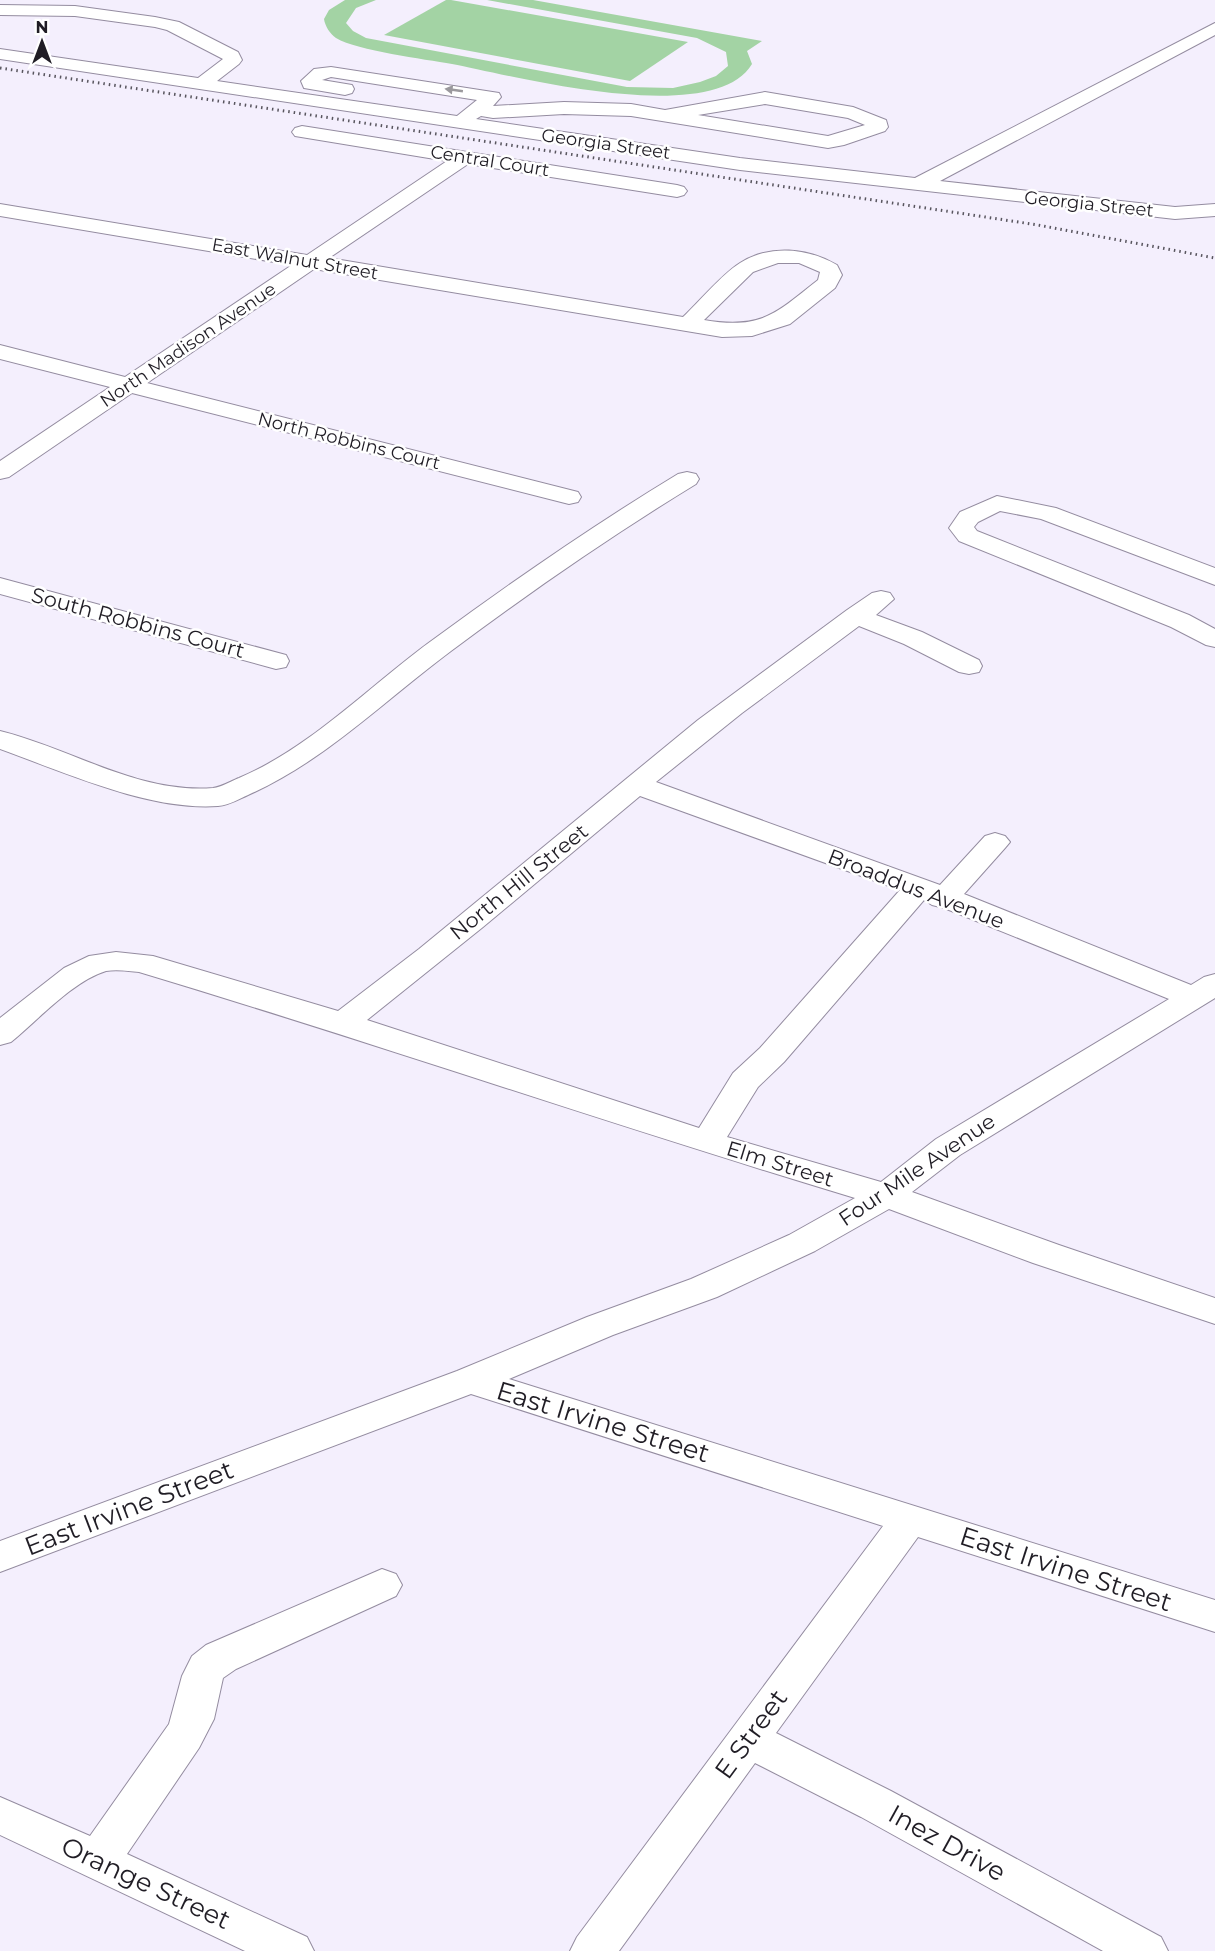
<svg xmlns="http://www.w3.org/2000/svg" width="1215" height="1951" font-family="Montserrat,sans-serif">
	<rect width="100%" height="100%" fill="#f4effd"/>
	<g fill="#a3d3a4">
		<path d="M 345,0 L 376,0 L 356,8 L 346,23 L 353,31 L 366,38 L 627,87 L 673,88 L 700,82 L 716,76 L 728,66 L 726,52 L 697,38 L 487,0 L 533,0 L 762,41 L 747,51 L 752,64 C 713,129 514,76 452,64 C 424,59 358,51 336,38 C 330,34 325,26 324,19 L 329,10 Z"/>
		<path d="M 446,0 L 451,0 L 688,42 L 630,81 L 384,35 Z"/>
	</g>
	<g fill="none" stroke-linecap="round" stroke-linejoin="round">
		<g stroke="#948ca0" stroke-width="2">
			<g id="minor">
				<path d="M 0,5 L 75,6 L 155,17 L 179,22 L 238,52 L 242,60 L 239,64 L 217,81 L 457,116 L 477,100 L 331,77 L 322,80 L 352,85 L 354,89 L 352,93 L 345,95 L 304,88 L 301,81 L 314,69 L 331,67 L 499,93 L 501,97 L 493,106 L 564,102 L 631,104 L 665,110 L 765,92 L 853,107 L 886,120 L 888,127 L 885,131 L 844,145 L 828,148 L 631,116 L 564,114 L 493,118 L 481,116 L 476,119 L 740,158 L 915,178 L 1215,23 L 1215,35 L 940,181 L 1175,207 L 1215,204 L 1215,216 L 1175,219 L 740,170 L 0,59 L 0,49 L 198,78 L 223,59 L 167,30 L 155,27 L 75,16 L 0,15 ZM 765,104 L 848,118 L 865,125 L 828,136 L 698,115 Z"/>
				<path d="M 302,126 L 677,185 L 684,187 L 687,191 L 684,195 L 677,197 L 468,164 L 329,258 L 683,317 C 700,301 721,275 740,263 C 770,244 808,248 837,265 L 842,275 L 835,288 L 790,324 L 752,336 L 722,337 L 314,269 L 147,383 L 578,492 L 581,497 L 578,502 L 569,504 L 132,393 L 9,477 L 0,479 L 0,461 L 110,387 L 0,359 L 0,345 L 125,377 L 292,265 L 0,216 L 0,204 L 307,255 L 447,161 L 295,136 L 292,132 L 295,128 ZM 778,263 L 799,263 L 820,272 L 818,280 C 776,313 762,330 704,320 L 753,272 Z"/>
				<path d="M 687,472 L 696,474 L 699,479 L 696,484 C 612,535 530,592 451,651 C 385,700 325,761 248,795 C 239,799 229,805 218,806 C 149,811 64,772 0,749 L 0,731 C 70,748 138,794 213,788 C 222,787 231,781 239,778 C 312,747 370,685 434,639 C 513,581 594,525 678,474 Z"/>
				<path d="M 997,496 L 1056,508 L 1215,568 L 1215,585 L 1041,519 L 1000,511 L 978,522 L 974,527 L 977,531 L 1189,615 L 1215,629 L 1215,647 L 1206,645 L 1171,627 L 959,541 L 949,528 L 960,512 Z"/>
				<path d="M 0,578 L 286,655 L 289,661 L 286,667 L 276,669 L 0,594 Z"/>
				<path d="M 881,591 L 890,593 L 894,599 L 876,615 L 922,632 L 979,660 L 982,666 L 979,672 L 969,674 L 959,672 L 904,644 L 859,626 L 742,713 L 656,782 L 940,885 L 985,836 L 995,833 L 1005,836 L 1010,842 L 1005,848 L 964,894 L 1191,985 L 1204,977 L 1215,974 L 1215,998 L 960,1155 L 912,1192 L 1059,1245 L 1215,1298 L 1215,1324 L 1033,1263 L 889,1209 L 815,1251 L 717,1297 L 613,1335 L 509,1379 L 1215,1600 L 1215,1632 L 918,1537 L 776,1733 L 891,1791 L 1161,1937 L 1168,1951 L 1103,1951 L 861,1817 L 755,1763 L 619,1951 L 570,1951 L 577,1937 L 883,1526 L 471,1394 L 0,1572 L 0,1541 L 457,1371 L 587,1317 L 691,1279 L 789,1235 L 855,1198 C 615,1126 379,1044 139,972 C 129,971 117,969 106,971 C 73,981 38,1020 11,1042 L 0,1045 L 0,1018 L 64,968 L 89,956 L 116,952 L 153,956 L 338,1011 L 419,949 L 698,720 L 847,610 L 872,593 ZM 640,796 L 900,890 L 760,1048 L 733,1073 L 699,1128 L 367,1020 L 483,927 ZM 924,900 L 932,905 L 944,908 L 1169,999 L 936,1139 L 881,1182 L 727,1137 L 758,1087 L 784,1062 Z"/>
				<path d="M 382,1569 L 396,1574 L 402,1585 L 396,1596 L 236,1669 L 223,1678 L 214,1719 L 199,1748 L 127,1854 L 307,1937 L 314,1951 L 245,1951 L 0,1835 L 0,1797 L 90,1836 L 169,1724 L 182,1676 L 192,1656 L 206,1645 Z"/>
			</g>
		</g>
		<use href="#minor" fill="#fff" fill-rule="evenodd"/>
		<path stroke="#58555e" stroke-width="3" stroke-dasharray="1.5 4" stroke-linecap="butt" d="M 0,68 L 1038,225 L 1215,258"/>
	</g>
	<defs><path id="oneway-solid" d="M-6-.8H1V-3.2L6.5 0L1 3.2V.8H-6Z" transform="scale(1.5)"/></defs>
	<use fill="#9b999d" href="#oneway-solid" transform="translate(454 90) rotate(-172)"/>
	<g text-anchor="middle" stroke-width="5" stroke-linejoin="round" paint-order="stroke">
		<g font-size="18" fill="#201d25" stroke="#fff">
			<text transform="translate(606 144) rotate(8)" y="6">Georgia Street</text>
			<text transform="translate(490 161) rotate(9)" y="6">Central Court</text>
			<text transform="translate(1089 204) rotate(6)" y="6">Georgia Street</text>
			<text transform="translate(295 259) rotate(10)" y="6">East Walnut Street</text>
			<text transform="translate(188 345) rotate(-34)" y="6">North Madison Avenue</text>
			<text transform="translate(349 441) rotate(14)" y="6">North Robbins Court</text>
		</g>
		<g font-size="21" fill="#201d25" stroke="#fff">
			<text transform="translate(138 623) rotate(15)" y="7">South Robbins Court</text>
			<text transform="translate(519 882) rotate(-39)" y="7">North Hill Street</text>
			<text transform="translate(916 889) rotate(21)" y="7">Broaddus Avenue</text>
			<text transform="translate(780 1164) rotate(17)" y="7">Elm Street</text>
			<text transform="translate(917 1170) rotate(-34)" y="7">Four Mile Avenue</text>
		</g>
		<g font-size="26" fill="#201d25" stroke="#fff">
			<text transform="translate(603 1422) rotate(17)" y="9">East Irvine Street</text>
			<text transform="translate(129 1508) rotate(-21)" y="9">East Irvine Street</text>
			<text transform="translate(1066 1569) rotate(18)" y="9">East Irvine Street</text>
			<text transform="translate(751 1734) rotate(-54)" y="9">E Street</text>
			<text transform="translate(947 1843) rotate(29)" y="9">Inez Drive</text>
			<text transform="translate(146 1883) rotate(25)" y="9">Orange Street</text>
		</g>
	</g>
	<g transform="translate(42 42)" stroke="#ffffff" stroke-width="4.5" paint-order="stroke">
	<path d="M0-4.5L10 22L0 15L-10 22Z" fill="#201d25"/>
	<text y="-9" font-size="16" font-weight="bold" text-anchor="middle" fill="#201d25">N</text>
	</g>
</svg>
